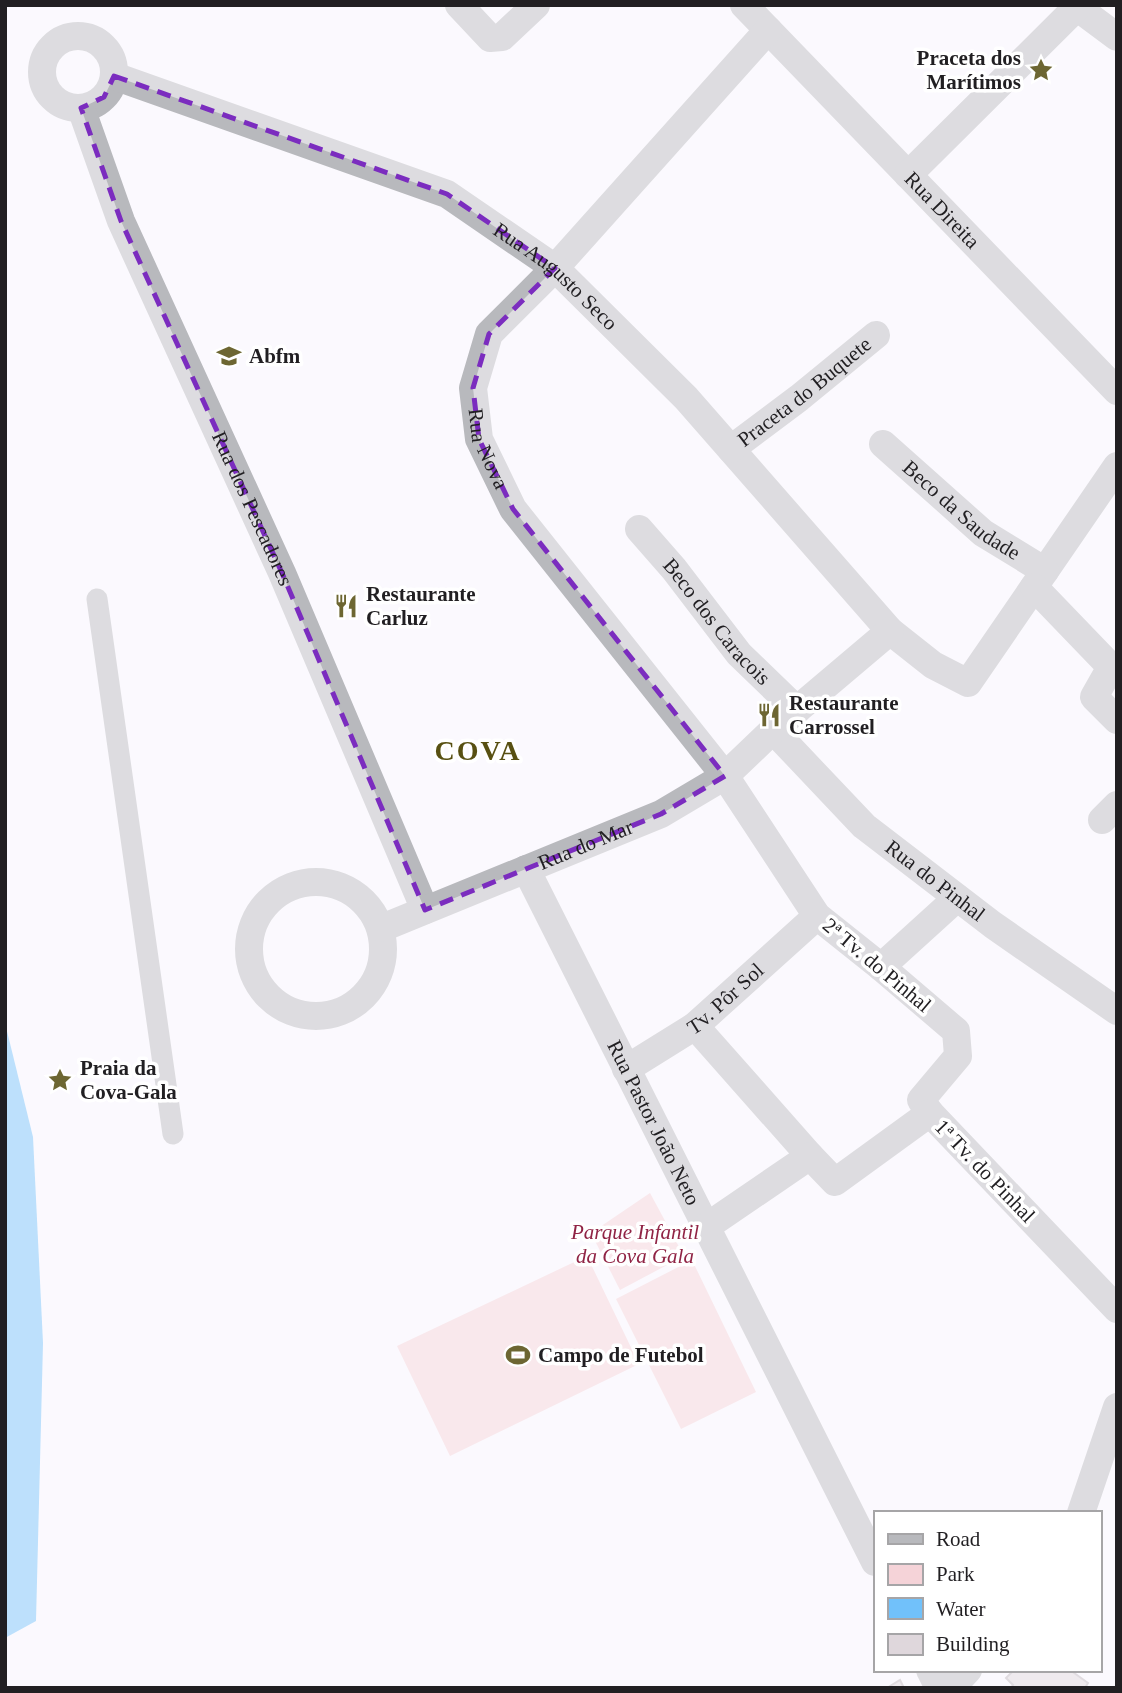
<svg xmlns="http://www.w3.org/2000/svg" width="1122" height="1693" font-family="Georgia,serif">
	<rect width="100%" height="100%" fill="#fbf9fe"/>
	<g fill="#f5d3d8">
		<path d="M 650,1193 L 684,1256 L 620,1290 L 591,1233 Z"/>
		<path d="M 587,1256 L 639,1364 L 450,1456 L 397,1346 Z"/>
		<path d="M 692,1260 L 756,1392 L 681,1429 L 616,1299 Z"/>
	</g>
	<path fill="#71c1fa" d="M 5,1023 L 33,1137 L 43,1343 L 36,1621 L 5,1638 Z"/>
	<g fill="#dfd7dc" stroke="#bfb7bd" stroke-width="2">
		<path d="M 1014,1670 L 1070,1670 L 1088,1683 L 1085,1688 L 1011,1688 L 1013,1685 L 1006,1678 Z"/>
		<path d="M 900,1680 L 904,1688 L 887,1688 Z"/>
	</g>
	<g fill="none" stroke-linecap="round" stroke-linejoin="round">
		<path stroke="#b8b9bd" stroke-width="21" d="M 97,599 L 173,1134"/>
		<g stroke="#b8b9bd" stroke-width="28">
			<path d="M 459,5 L 490,38 L 502,37 L 536,5"/>
			<path id="s1" d="M 744,5 L 1117,391"/>
			<path d="M 1074,5 L 1117,37"/>
			<path id="s2" d="M 768,30 L 555,268 L 489,334 L 473,388 L 479,439 L 513,509 L 725,776 L 817,916 L 881,967 L 956,1031 L 958,1056 L 921,1100 L 930,1113"/>
			<circle cx="78" cy="72" r="36"/>
			<path id="s3" d="M 114,76 L 447,194 L 555,268 L 686,398 L 890,631 L 933,665 L 968,683 L 1117,466"/>
			<path id="s4" d="M 81,108 L 121,221 L 282,573 L 425,910"/>
			<path d="M 908,175 L 1077,7"/>
			<path id="s5" d="M 883,444 L 983,533 L 1045,571"/>
			<path id="s6" d="M 731,449 L 799,398 L 876,335"/>
			<path id="s7" d="M 639,529 L 674,569 L 739,654 L 797,710"/>
			<path d="M 1034,587 L 1111,667 L 1094,697 L 1117,720"/>
			<path id="s8" d="M 773,730 L 864,826 L 993,925 L 1117,1011"/>
			<path d="M 1102,820 L 1117,805"/>
			<path id="s9" d="M 526,869 L 875,1562"/>
			<circle cx="316" cy="949" r="67"/>
			<path id="s10" d="M 382,928 L 661,814 L 725,776 L 773,730 L 890,631"/>
			<path d="M 881,967 L 957,898"/>
			<path d="M 695,1026 L 810,1156"/>
			<path id="s11" d="M 626,1069 L 695,1026 L 817,916"/>
			<path d="M 706,1227 L 810,1156 L 835,1182 L 930,1113 L 1117,1309"/>
			<path d="M 1081,1513 L 1117,1407"/>
			<path d="M 930,1670 L 939,1688"/>
			<path d="M 951,1688 L 968,1670"/>
		</g>
	</g>
	<path d="M0 0H1122V1693H0ZM 114,76 L 447,194 L 555,268 L 489,334 L 473,388 L 479,439 L 513,509 L 725,776 L 661,814 L 425,910 L 282,573 L 121,221 L 81,108 L 104,97 Z" fill="#fbf9fe" fill-opacity=".55" fill-rule="evenodd"/>
	<path fill="none" stroke="#7b2cbf" stroke-width="5" stroke-dasharray="14 9" stroke-linejoin="round" d="M 114,76 L 447,194 L 555,268 L 489,334 L 473,388 L 479,439 L 513,509 L 725,776 L 661,814 L 425,910 L 282,573 L 121,221 L 81,108 L 104,97 Z"/>
	<defs>
		<g id="sight-bare" transform="scale(1.89)"><path d="M0-6L1.8-2.2L6-1.7L2.9 1.2L3.7 5.4L0 3.3L-3.7 5.4L-2.9 1.2L-6-1.7L-1.8-2.2Z" fill="#6d6632" stroke="#fff" stroke-width="2.5" paint-order="stroke"/></g>
		<g id="school-bare" transform="scale(1.89)"><path d="M0-5L7-2L0 1L-7-2ZM-4 1L0 2.5L4 1V4Q0 6-4 4Z" fill="#6d6632" stroke="#fff" stroke-width="2.5" paint-order="stroke"/></g>
		<g id="restaurant-bare" transform="scale(1.89)"><path d="M-5-6h1v4h1v-4h1v4h1v-4h1v5L-1.5 .5V6h-2V.5L-5-1ZM5-6V6H3V1.5H1.5Q1.5-4 5-6Z" fill="#6d6632" stroke="#fff" stroke-width="2.5" paint-order="stroke"/></g>
		<g id="stadium-bare" transform="scale(1.89)"><path d="M0-5a6.5 5 0 1 0 0 10a6.5 5 0 1 0 0-10ZM-3.5-1.8h7v3.6h-7Z" fill="#6d6632" stroke="#fff" stroke-width="2.5" paint-order="stroke"/></g>
	</defs>
	<g fill-rule="evenodd">
		<use href="#sight-bare" x="1041" y="70"/>
		<use href="#school-bare" x="229" y="356"/>
		<use href="#restaurant-bare" x="346" y="606"/>
		<use href="#restaurant-bare" x="769" y="715"/>
		<use href="#sight-bare" x="60" y="1080"/>
		<use href="#stadium-bare" x="518" y="1355"/>
	</g>
	<g text-anchor="middle" stroke-width="7" stroke-linejoin="round" paint-order="stroke">
		<g font-size="21" font-weight="bold" fill="#211f22" stroke="#fff" text-anchor="start">
			<text x="1021" y="65" text-anchor="end">Praceta dos<tspan x="1021" dy="24">Marítimos</tspan></text>
			<text x="249" y="363">Abfm</text>
			<text x="366" y="601">Restaurante<tspan x="366" dy="24">Carluz</tspan></text>
			<text x="789" y="710">Restaurante<tspan x="789" dy="24">Carrossel</tspan></text>
			<text x="80" y="1075">Praia da<tspan x="80" dy="24">Cova-Gala</tspan></text>
			<text x="538" y="1362">Campo de Futebol</text>
		</g>
		<g font-size="21" fill="#211f22" stroke="#fff">
			<text dy="7" stroke="none"><textPath href="#s1" startOffset="285">Rua Direita</textPath></text>
			<text dy="7" stroke="none"><textPath href="#s3" startOffset="490">Rua Augusto Seco</textPath></text>
			<text dy="7" stroke="none"><textPath href="#s6" startOffset="93">Praceta do Buquete</textPath></text>
			<text dy="7" stroke="none"><textPath href="#s2" startOffset="532">Rua Nova</textPath></text>
			<text dy="7" stroke="none"><textPath href="#s4" startOffset="436">Rua dos Pescadores</textPath></text>
			<text dy="7" stroke="none"><textPath href="#s5" startOffset="103">Beco da Saudade</textPath></text>
			<text dy="7" stroke="none"><textPath href="#s7" startOffset="121">Beco dos Caracois</textPath></text>
			<text dy="7" stroke="none"><textPath href="#s10" startOffset="220">Rua do Mar</textPath></text>
			<text dy="7" stroke="none"><textPath href="#s8" startOffset="222">Rua do Pinhal</textPath></text>
			<text transform="translate(877 965) rotate(40)" y="7">2ª Tv. do Pinhal</text>
			<text dy="7" stroke="none"><textPath href="#s11" startOffset="122">Tv. Pôr Sol</textPath></text>
			<text dy="7" stroke="none"><textPath href="#s9" startOffset="284">Rua Pastor João Neto</textPath></text>
			<text transform="translate(985 1171) rotate(46)" y="7">1ª Tv. do Pinhal</text>
		</g>
		<g font-size="21" font-style="italic" fill="#902445" stroke="#fff">
			<text x="635" y="1239">Parque Infantil<tspan x="635" dy="24">da Cova Gala</tspan></text>
		</g>
		<g font-size="28" font-weight="bold" letter-spacing="2" fill="#585012" stroke="#fff">
			<text x="478" y="760">COVA</text>
		</g>
	</g>
	<rect width="1122" height="1693" fill="none" stroke="#211f22" stroke-width="14"/>
	<rect x="874" y="1511" width="228" height="161" fill="#ffffff" stroke="#a6a5a7" stroke-width="2"/>
	<rect x="888" y="1534" width="35" height="10" fill="#b8b9bd" stroke="#a6a5a7" stroke-width="2"/>
	<text x="936" y="1546" font-size="21" fill="#211f22">Road</text>
	<rect x="888" y="1564" width="35" height="21" fill="#f5d3d8" stroke="#a6a5a7" stroke-width="2"/>
	<text x="936" y="1581" font-size="21" fill="#211f22">Park</text>
	<rect x="888" y="1598" width="35" height="21" fill="#71c1fa" stroke="#a6a5a7" stroke-width="2"/>
	<text x="936" y="1616" font-size="21" fill="#211f22">Water</text>
	<rect x="888" y="1634" width="35" height="21" fill="#dfd7dc" stroke="#a6a5a7" stroke-width="2"/>
	<text x="936" y="1651" font-size="21" fill="#211f22">Building</text>
</svg>
